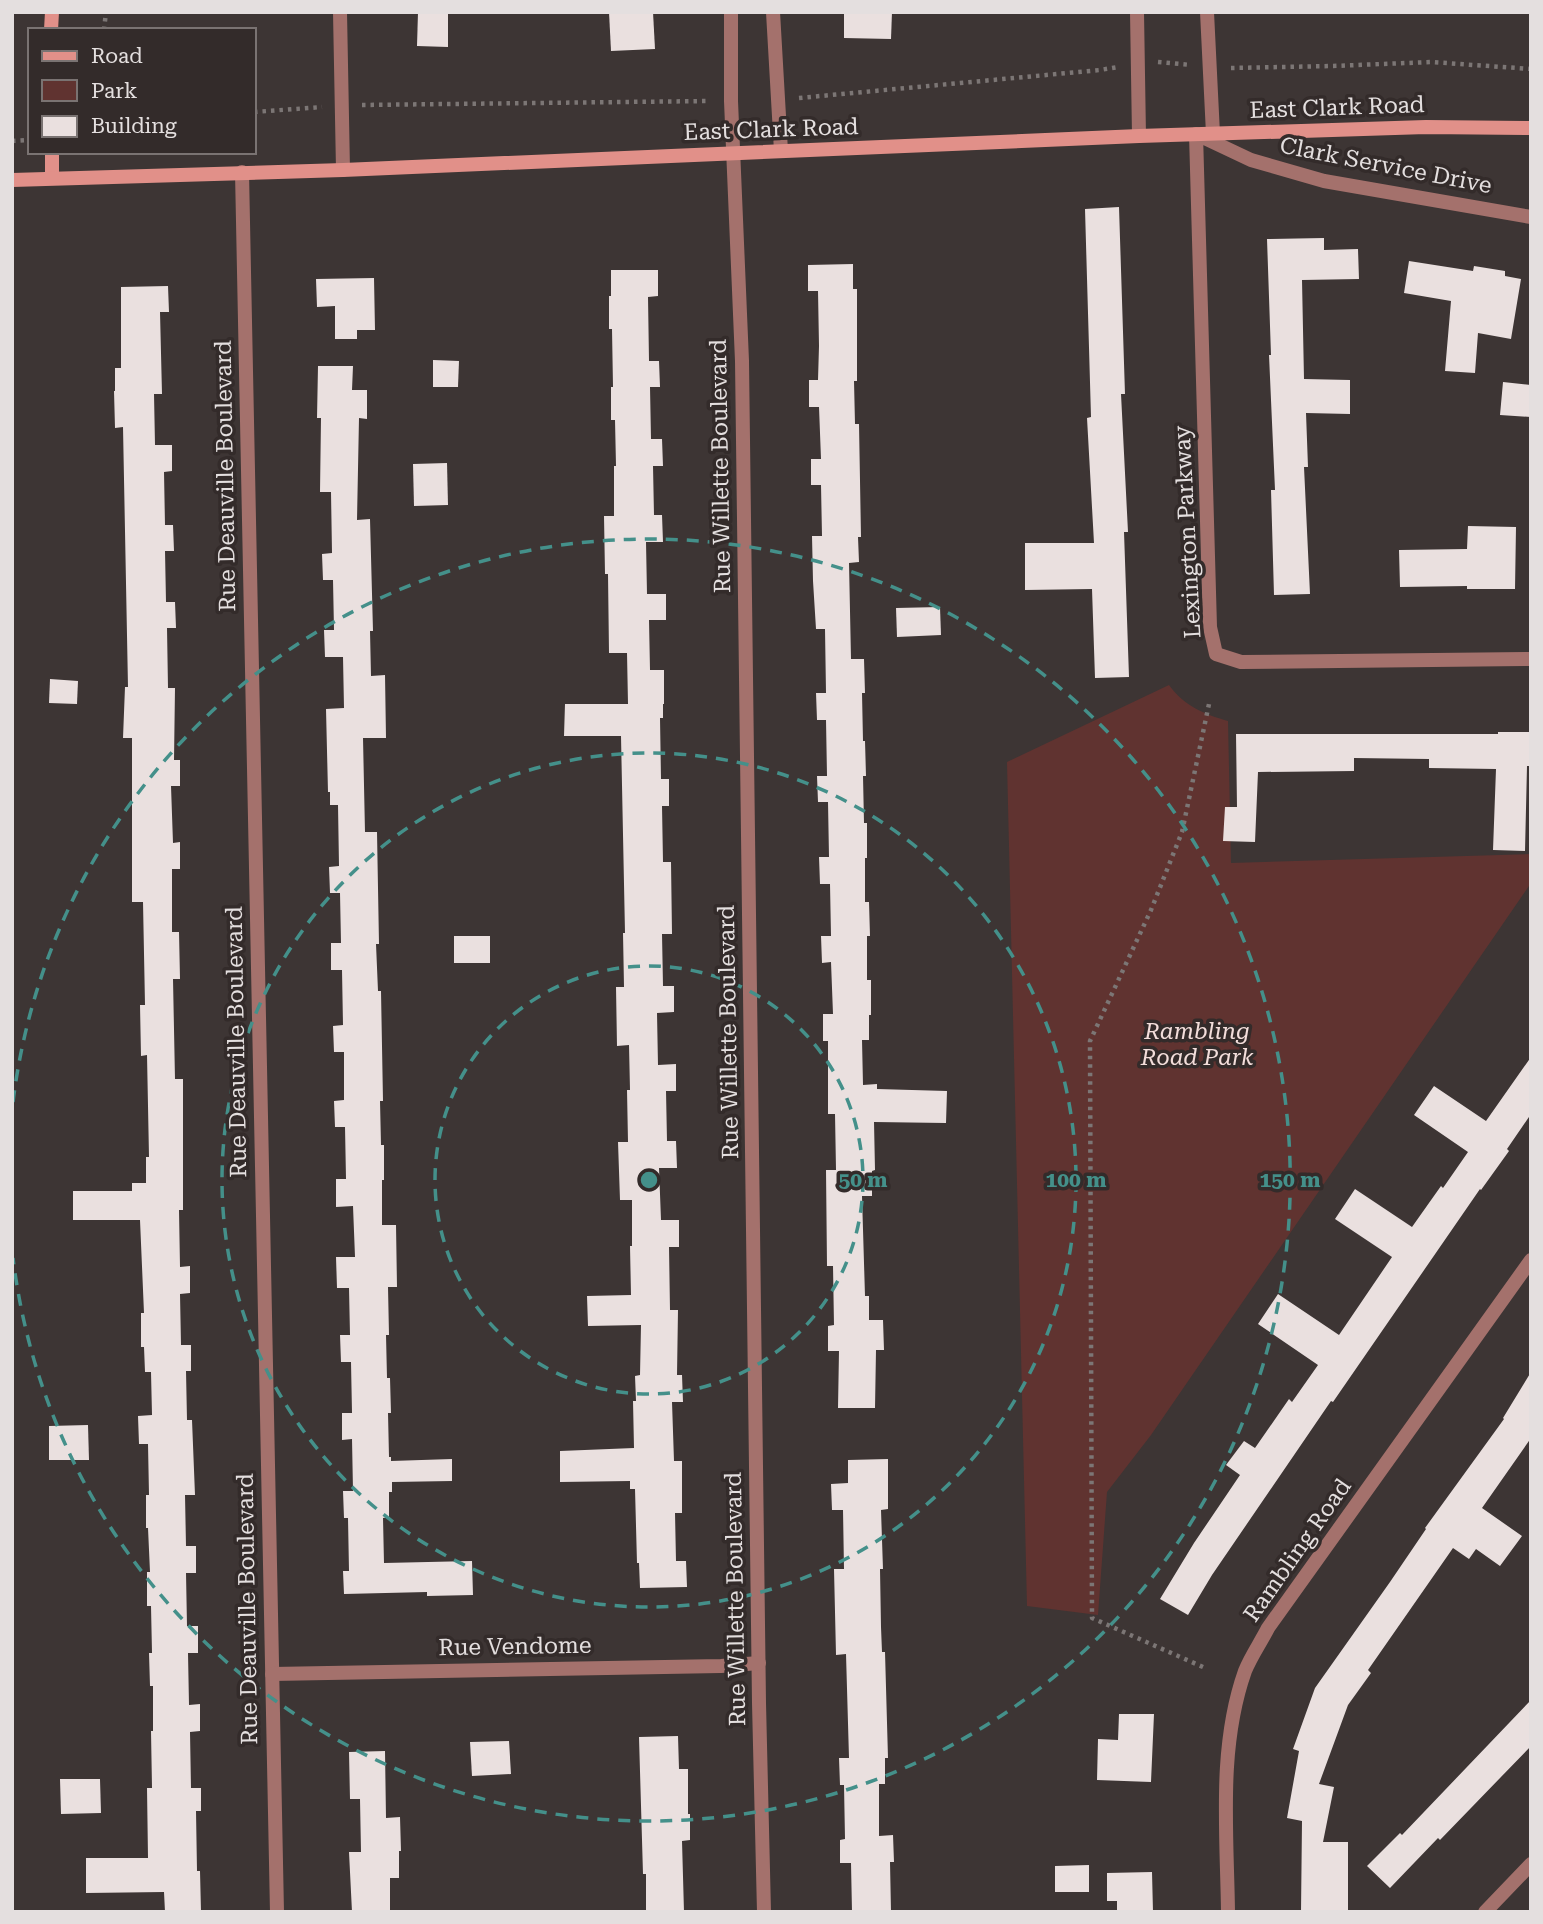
<svg xmlns="http://www.w3.org/2000/svg" width="1543" height="1924" font-family="'Roboto Serif',serif">
	<rect width="100%" height="100%" fill="#3d3534"/>
	<path fill="#603330" d="M 1169,685 C 1184,706 1204,714 1228,721 L 1231,863 L 1531,854 L 1531,883 L 1151,1435 L 1107,1492 L 1098,1615 L 1027,1606 L 1007,762 Z"/>
	<g fill="#eae0df">
		<path d="M 418,12 L 448,12 L 448,47 L 417,46 Z"/>
		<path d="M 609,12 L 653,12 L 655,49 L 611,51 Z"/>
		<path d="M 844,12 L 892,12 L 891,39 L 844,38 Z"/>
		<path d="M 1119,207 L 1125,394 L 1121,394 L 1128,532 L 1124,532 L 1129,677 L 1095,678 L 1092,589 L 1025,590 L 1025,543 L 1094,543 L 1087,418 L 1091,417 L 1085,209 Z"/>
		<path d="M 1324,238 L 1324,250 L 1358,249 L 1359,279 L 1302,280 L 1304,379 L 1350,380 L 1350,414 L 1306,413 L 1308,467 L 1304,467 L 1310,594 L 1274,595 L 1271,490 L 1275,490 L 1269,355 L 1271,355 L 1267,239 Z"/>
		<path d="M 1409,261 L 1473,271 L 1474,266 L 1505,271 L 1505,276 L 1521,279 L 1511,339 L 1478,333 L 1475,373 L 1445,371 L 1451,301 L 1404,293 Z"/>
		<path d="M 853,264 L 853,289 L 857,289 L 857,381 L 854,381 L 855,424 L 859,424 L 861,537 L 858,537 L 859,562 L 849,563 L 851,659 L 864,659 L 865,693 L 862,693 L 863,741 L 865,741 L 866,776 L 863,776 L 864,823 L 867,823 L 867,858 L 865,858 L 865,902 L 869,902 L 870,936 L 867,936 L 867,980 L 871,980 L 871,1015 L 869,1015 L 869,1040 L 862,1040 L 863,1085 L 877,1084 L 877,1089 L 947,1091 L 946,1123 L 874,1122 L 875,1170 L 872,1171 L 872,1196 L 862,1196 L 865,1296 L 869,1296 L 869,1320 L 883,1320 L 884,1350 L 876,1350 L 875,1408 L 838,1408 L 839,1351 L 828,1351 L 828,1326 L 834,1325 L 833,1266 L 827,1266 L 826,1170 L 836,1170 L 835,1114 L 828,1114 L 828,1041 L 823,1041 L 823,1014 L 833,1014 L 831,962 L 822,963 L 821,936 L 831,936 L 830,884 L 820,884 L 819,857 L 829,857 L 828,802 L 818,802 L 817,776 L 827,776 L 826,720 L 817,720 L 816,693 L 826,693 L 825,629 L 816,629 L 813,581 L 812,536 L 822,536 L 821,485 L 811,485 L 811,459 L 821,459 L 819,407 L 809,407 L 809,380 L 818,380 L 819,346 L 818,291 L 808,291 L 808,265 Z"/>
		<path d="M 611,270 L 658,270 L 658,296 L 648,297 L 649,361 L 659,361 L 660,387 L 650,387 L 651,439 L 662,439 L 663,466 L 653,466 L 654,515 L 662,515 L 663,542 L 646,542 L 647,594 L 666,594 L 666,620 L 649,620 L 650,670 L 664,670 L 664,704 L 663,704 L 663,718 L 660,718 L 661,779 L 669,779 L 669,806 L 662,806 L 663,862 L 671,862 L 672,934 L 662,934 L 663,986 L 674,986 L 674,1012 L 657,1013 L 658,1065 L 676,1064 L 676,1091 L 666,1091 L 667,1141 L 676,1141 L 677,1168 L 659,1168 L 661,1220 L 679,1220 L 679,1247 L 669,1247 L 670,1310 L 678,1310 L 677,1375 L 682,1375 L 683,1402 L 672,1402 L 674,1461 L 682,1461 L 682,1513 L 675,1513 L 676,1561 L 686,1561 L 687,1587 L 640,1588 L 639,1563 L 637,1563 L 635,1489 L 630,1489 L 630,1481 L 560,1482 L 560,1451 L 634,1448 L 633,1401 L 636,1401 L 635,1376 L 640,1375 L 641,1325 L 588,1326 L 587,1296 L 631,1295 L 630,1246 L 632,1246 L 632,1200 L 620,1200 L 618,1142 L 628,1142 L 627,1090 L 630,1090 L 629,1045 L 617,1046 L 616,987 L 624,987 L 623,933 L 625,933 L 621,736 L 564,736 L 565,704 L 628,704 L 627,653 L 609,653 L 608,574 L 605,574 L 604,516 L 614,516 L 614,466 L 616,466 L 615,420 L 611,420 L 611,387 L 613,387 L 612,329 L 609,329 L 609,296 L 611,296 Z"/>
		<path d="M 374,278 L 375,330 L 357,330 L 357,339 L 335,339 L 335,306 L 317,307 L 316,279 Z"/>
		<path d="M 168,286 L 169,312 L 160,312 L 162,394 L 154,394 L 155,445 L 172,445 L 172,471 L 164,472 L 165,525 L 173,525 L 174,551 L 165,551 L 166,602 L 175,602 L 176,628 L 167,628 L 168,688 L 175,688 L 174,760 L 180,760 L 180,786 L 171,786 L 173,843 L 180,842 L 180,869 L 172,869 L 172,932 L 179,932 L 180,979 L 173,979 L 175,1079 L 183,1079 L 183,1210 L 179,1210 L 180,1267 L 190,1266 L 190,1293 L 180,1294 L 181,1345 L 191,1345 L 191,1371 L 186,1371 L 187,1420 L 192,1420 L 195,1495 L 185,1495 L 186,1546 L 196,1546 L 196,1573 L 186,1573 L 187,1626 L 198,1626 L 198,1653 L 188,1653 L 189,1705 L 200,1704 L 200,1731 L 190,1732 L 191,1788 L 201,1788 L 201,1811 L 196,1811 L 197,1871 L 200,1871 L 201,1912 L 165,1912 L 164,1892 L 86,1893 L 86,1858 L 148,1858 L 147,1788 L 152,1788 L 151,1731 L 153,1731 L 153,1686 L 150,1686 L 149,1653 L 152,1653 L 151,1606 L 147,1606 L 147,1572 L 150,1572 L 148,1528 L 146,1528 L 146,1495 L 149,1495 L 148,1444 L 139,1444 L 138,1416 L 152,1415 L 151,1372 L 145,1372 L 144,1347 L 141,1347 L 141,1313 L 144,1313 L 140,1220 L 73,1220 L 73,1191 L 132,1191 L 132,1183 L 146,1183 L 146,1157 L 149,1157 L 147,1055 L 141,1056 L 140,1005 L 145,1005 L 143,902 L 132,902 L 132,738 L 123,738 L 125,687 L 128,687 L 123,427 L 115,428 L 114,391 L 115,391 L 115,368 L 121,368 L 121,287 Z"/>
		<path d="M 433,360 L 459,361 L 458,387 L 433,387 Z"/>
		<path d="M 318,366 L 353,366 L 352,390 L 367,390 L 367,419 L 359,418 L 357,520 L 370,519 L 373,631 L 370,631 L 371,676 L 385,675 L 386,738 L 363,738 L 365,832 L 377,832 L 379,944 L 376,944 L 378,991 L 381,991 L 383,1101 L 380,1101 L 381,1145 L 384,1145 L 384,1180 L 382,1180 L 382,1225 L 396,1225 L 397,1287 L 388,1287 L 389,1335 L 386,1335 L 387,1378 L 390,1378 L 391,1413 L 388,1413 L 389,1457 L 391,1457 L 391,1461 L 452,1459 L 452,1481 L 392,1482 L 392,1492 L 389,1492 L 389,1517 L 383,1518 L 384,1563 L 472,1561 L 473,1595 L 427,1596 L 427,1592 L 344,1594 L 343,1571 L 349,1571 L 348,1518 L 344,1518 L 343,1491 L 353,1491 L 352,1439 L 342,1440 L 342,1413 L 352,1413 L 351,1362 L 341,1362 L 340,1335 L 350,1335 L 349,1288 L 337,1288 L 336,1257 L 355,1257 L 353,1206 L 336,1207 L 336,1179 L 346,1179 L 345,1127 L 335,1127 L 334,1101 L 344,1100 L 344,1052 L 334,1052 L 333,1026 L 343,1025 L 342,970 L 331,970 L 331,943 L 341,943 L 340,893 L 330,893 L 329,867 L 339,866 L 338,805 L 330,805 L 330,792 L 328,792 L 326,709 L 344,708 L 343,657 L 325,657 L 324,630 L 334,630 L 333,580 L 323,580 L 322,554 L 332,553 L 331,492 L 320,492 L 321,418 L 317,418 Z"/>
		<path d="M 1503,382 L 1531,385 L 1531,417 L 1500,415 Z"/>
		<path d="M 447,463 L 448,505 L 414,506 L 413,464 Z"/>
		<path d="M 1468,526 L 1516,527 L 1515,589 L 1467,589 L 1467,586 L 1400,587 L 1399,550 L 1467,549 Z"/>
		<path d="M 940,607 L 941,635 L 897,637 L 896,608 Z"/>
		<path d="M 50,679 L 78,681 L 77,704 L 49,703 Z"/>
		<path d="M 1498,732 L 1531,732 L 1531,766 L 1527,766 L 1525,851 L 1493,850 L 1496,769 L 1429,768 L 1429,759 L 1354,758 L 1354,771 L 1258,772 L 1255,842 L 1223,841 L 1225,807 L 1237,807 L 1236,734 L 1498,734 Z"/>
		<rect x="454" y="936" width="36" height="27"/>
		<path d="M 1531,1057 L 1531,1114 L 1507,1149 L 1509,1151 L 1481,1190 L 1480,1189 L 1333,1402 L 1331,1401 L 1212,1575 L 1188,1615 L 1160,1599 L 1194,1543 L 1240,1475 L 1226,1465 L 1244,1441 L 1255,1448 L 1289,1399 L 1292,1402 L 1318,1365 L 1258,1324 L 1278,1294 L 1339,1335 L 1392,1257 L 1335,1219 L 1355,1189 L 1412,1227 L 1441,1186 L 1443,1188 L 1468,1152 L 1414,1115 L 1434,1086 L 1486,1121 Z"/>
		<path d="M 1531,1372 L 1531,1438 L 1482,1508 L 1522,1536 L 1500,1566 L 1476,1549 L 1469,1559 L 1453,1548 L 1368,1670 L 1371,1673 L 1348,1705 L 1319,1784 L 1334,1787 L 1323,1842 L 1348,1842 L 1348,1912 L 1301,1912 L 1302,1821 L 1287,1818 L 1299,1751 L 1293,1749 L 1315,1688 L 1390,1582 L 1426,1529 L 1425,1528 L 1504,1419 L 1503,1418 Z"/>
		<path d="M 88,1425 L 89,1460 L 49,1460 L 49,1426 Z"/>
		<path d="M 888,1459 L 888,1509 L 881,1510 L 883,1569 L 880,1569 L 881,1627 L 882,1652 L 885,1652 L 888,1758 L 885,1758 L 885,1784 L 879,1784 L 879,1836 L 893,1835 L 894,1862 L 890,1862 L 891,1912 L 852,1912 L 851,1863 L 840,1863 L 840,1840 L 845,1839 L 844,1785 L 840,1785 L 839,1758 L 849,1758 L 846,1654 L 836,1655 L 834,1569 L 844,1569 L 843,1510 L 832,1510 L 831,1484 L 848,1483 L 848,1460 Z"/>
		<path d="M 1531,1700 L 1531,1746 L 1440,1840 L 1438,1838 L 1390,1888 L 1367,1866 L 1400,1833 L 1402,1835 Z"/>
		<path d="M 1119,1714 L 1154,1714 L 1151,1782 L 1097,1780 L 1098,1739 L 1118,1740 Z"/>
		<path d="M 678,1736 L 679,1769 L 688,1769 L 688,1814 L 690,1814 L 690,1840 L 682,1841 L 684,1912 L 646,1912 L 646,1874 L 643,1874 L 639,1737 Z"/>
		<path d="M 509,1741 L 511,1774 L 472,1776 L 470,1742 Z"/>
		<path d="M 385,1751 L 386,1818 L 400,1817 L 401,1851 L 399,1851 L 399,1878 L 390,1878 L 390,1912 L 352,1912 L 349,1852 L 361,1852 L 360,1799 L 350,1799 L 349,1752 Z"/>
		<path d="M 60,1779 L 100,1779 L 101,1813 L 61,1814 Z"/>
		<path d="M 1089,1865 L 1089,1892 L 1055,1892 L 1055,1866 Z"/>
		<path d="M 1152,1872 L 1153,1912 L 1117,1912 L 1117,1901 L 1107,1901 L 1107,1873 Z"/>
	</g>
	<g fill="none" stroke-linecap="round" stroke-linejoin="round">
		<g stroke="#7c7675" stroke-width="4.5" stroke-dasharray="3.5 5" stroke-linecap="butt">
			<path d="M 104,30 L 106,12"/>
			<path d="M 1158,62 L 1191,65"/>
			<path d="M 1231,68 L 1333,66 L 1431,62 L 1531,69"/>
			<path d="M 799,98 L 1100,70 L 1118,67"/>
			<path d="M 362,105 L 710,101"/>
			<path d="M 254,112 L 322,107"/>
			<path d="M 12,141 L 30,140"/>
			<path d="M 1203,1667 L 1092,1618 L 1090,1041 L 1151,910 L 1182,832 L 1209,704"/>
		</g>
		<g stroke="#a4716c" stroke-width="14">
			<path d="M 340,12 L 343,170"/>
			<path d="M 731,12 L 731,101 L 742,361 L 759,1703 L 764,1912"/>
			<path d="M 773,12 L 781,151"/>
			<path d="M 1137,12 L 1139,136"/>
			<path d="M 1207,12 L 1213,134"/>
			<path d="M 242,172 L 277,1912"/>
			<path d="M 1531,217 L 1324,181 L 1251,160 L 1196,134 L 1210,627 L 1216,654 L 1241,662 L 1531,659"/>
			<path d="M 272,1674 L 721,1666 L 759,1663"/>
			<path d="M 1228,1912 C 1227,1832 1218,1747 1245,1671 C 1251,1656 1261,1642 1268,1628 L 1531,1260"/>
			<path d="M 1485,1912 L 1531,1864"/>
		</g>
		<g stroke="#e19089" stroke-width="14">
			<path d="M 51,30 L 52,12"/>
			<path d="M 52,152 L 52,178"/>
			<path d="M 12,180 L 343,170 L 1139,136 L 1426,127 L 1531,128"/>
		</g>
	</g>
	<g fill="none" stroke="#44908a" stroke-width="3.5" stroke-dasharray="12 9">
		<circle cx="649" cy="1180" r="214"/>
		<circle cx="649" cy="1180" r="427"/>
		<path d="M13 1102A641 641 0 1 1 13 1258"/>
	</g>
	<g text-anchor="middle" stroke-width="7" stroke-linejoin="round" paint-order="stroke">
		<g font-size="23" fill="#e4dfdf" stroke="#332b2a">
			<text transform="translate(1337 107) rotate(-2)" y="8">East Clark Road</text>
			<text transform="translate(771 129) rotate(-2)" y="8">East Clark Road</text>
			<text transform="translate(1386 165) rotate(11)" y="8">Clark Service Drive</text>
			<text transform="translate(720 466) rotate(-91)" y="8">Rue Willette Boulevard</text>
			<text transform="translate(225 476) rotate(-91)" y="8">Rue Deauville Boulevard</text>
			<text transform="translate(1187 532) rotate(-93)" y="8">Lexington Parkway</text>
			<text transform="translate(728 1032) rotate(-91)" y="8">Rue Willette Boulevard</text>
			<text transform="translate(236 1042) rotate(-91)" y="8">Rue Deauville Boulevard</text>
			<text transform="translate(1297 1550) rotate(-55)" y="8">Rambling Road</text>
			<text transform="translate(735 1599) rotate(-91)" y="8">Rue Willette Boulevard</text>
			<text transform="translate(247 1609) rotate(-91)" y="8">Rue Deauville Boulevard</text>
			<text transform="translate(515 1646) rotate(-1)" y="8">Rue Vendome</text>
		</g>
		<g font-size="23" font-style="italic" fill="#f3dedb" stroke="#332b2a">
			<text x="1197" y="1039">Rambling<tspan x="1197" dy="26">Road Park</tspan></text>
		</g>
	</g>
	<circle cx="649" cy="1180" r="10" fill="#44908a" stroke="#332b2a" stroke-width="3.5"/>
	<g font-size="21" text-anchor="middle" font-weight="bold" fill="#44908a" stroke="#332b2a" stroke-width="7" stroke-linejoin="round" paint-order="stroke">
		<text x="863" y="1187">50 m</text>
		<text x="1076" y="1187">100 m</text>
		<text x="1290" y="1187">150 m</text>
	</g>
	<rect width="1543" height="1924" fill="none" stroke="#e4dfdf" stroke-width="28"/>
	<rect x="28" y="28" width="228" height="126" fill="#332b2a" stroke="#7a7372" stroke-width="2"/>
	<rect x="42" y="51" width="35" height="10" fill="#e19089" stroke="#7a7372" stroke-width="2"/>
	<text x="91" y="63" font-size="21" fill="#e4dfdf">Road</text>
	<rect x="42" y="80" width="35" height="21" fill="#603330" stroke="#7a7372" stroke-width="2"/>
	<text x="91" y="98" font-size="21" fill="#e4dfdf">Park</text>
	<rect x="42" y="116" width="35" height="21" fill="#eae0df" stroke="#7a7372" stroke-width="2"/>
	<text x="91" y="133" font-size="21" fill="#e4dfdf">Building</text>
</svg>
